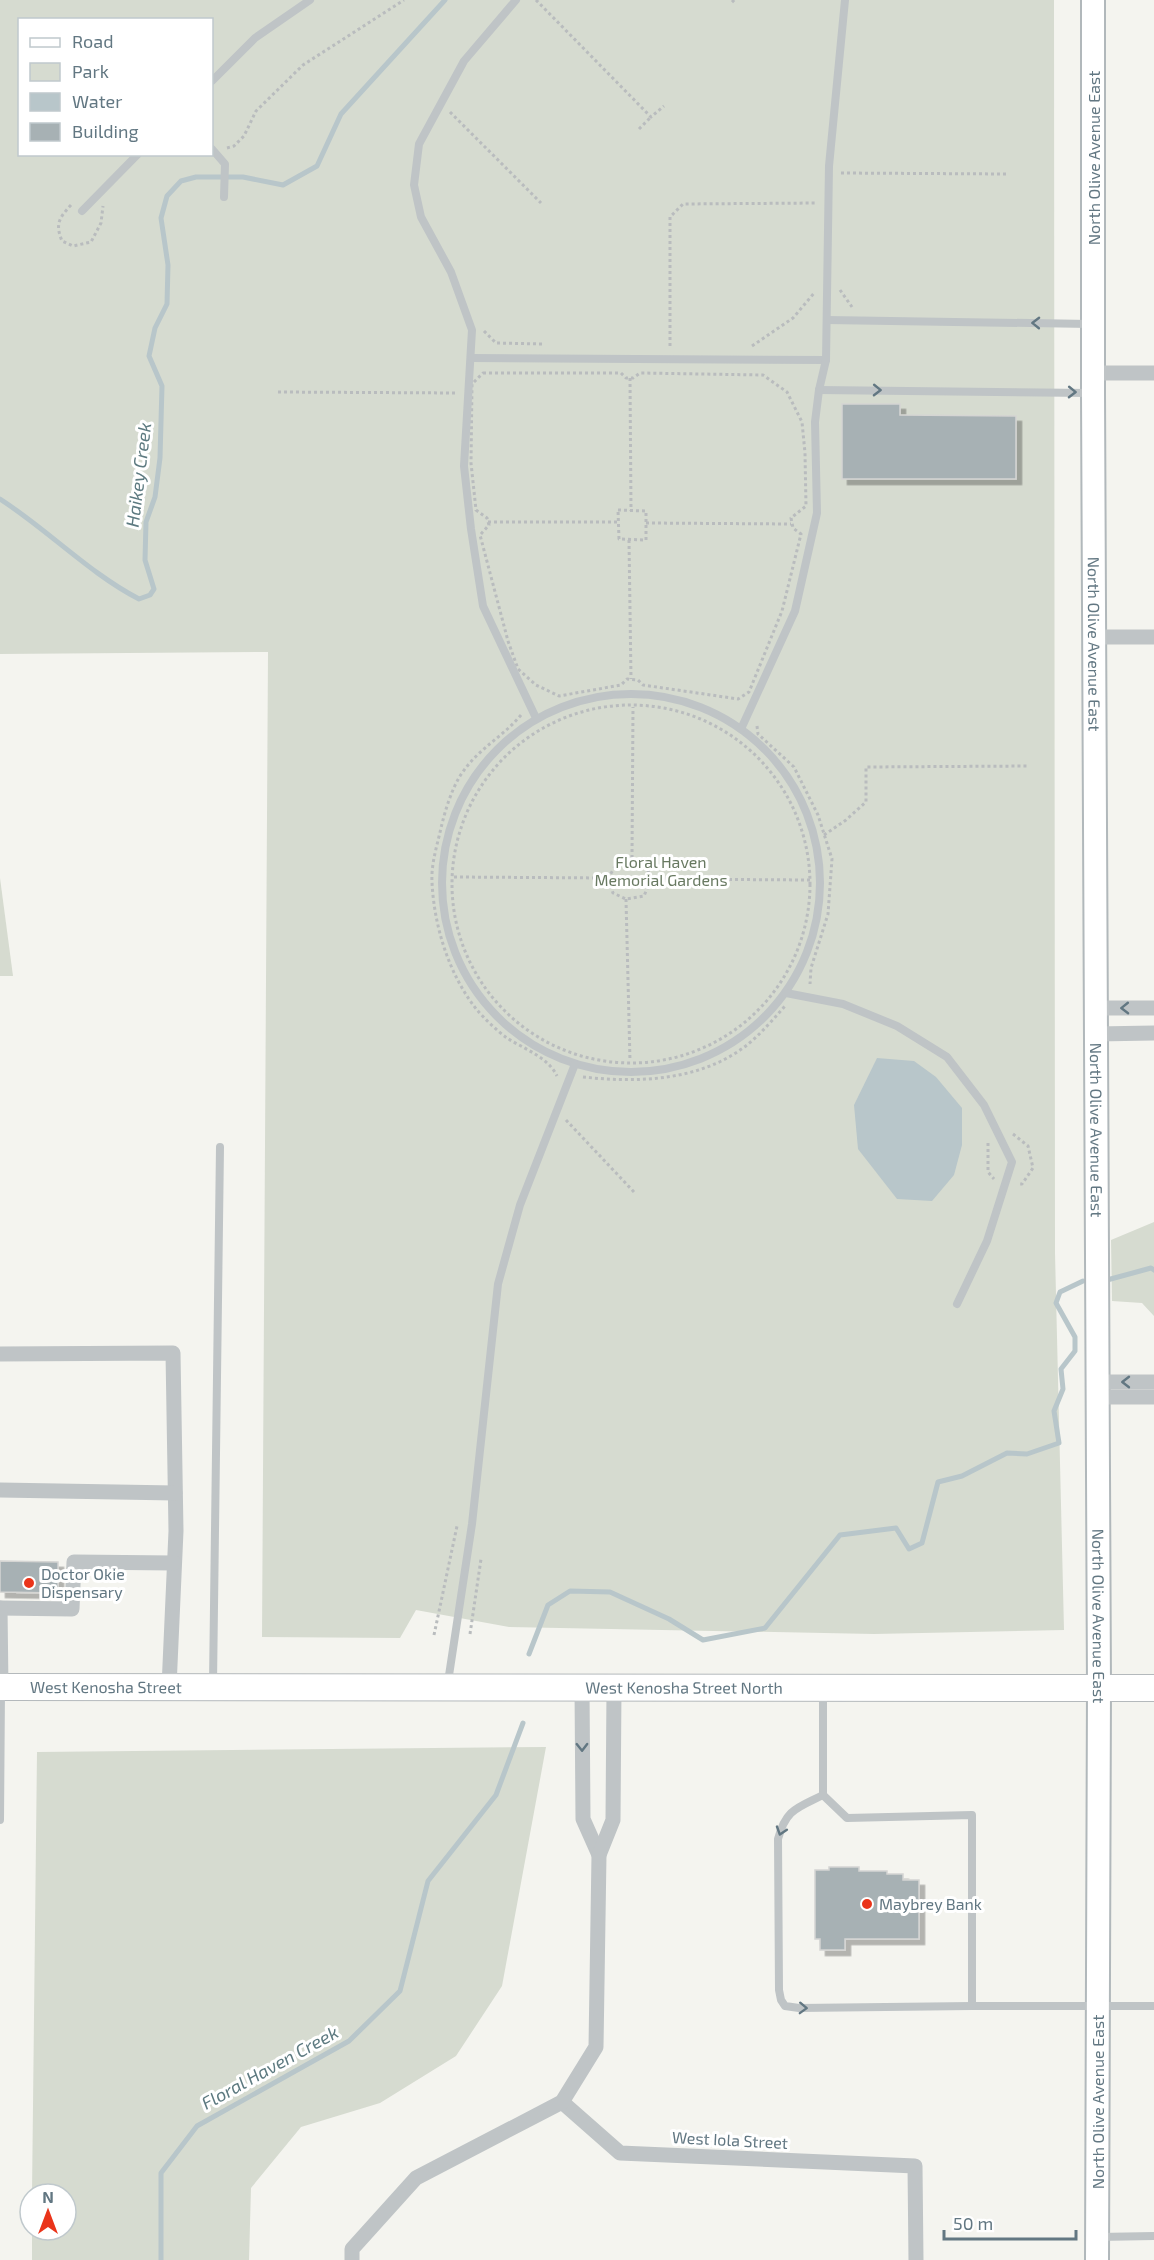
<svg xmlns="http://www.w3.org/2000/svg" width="1154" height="2260" font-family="'Exo 2',sans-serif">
	<defs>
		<filter id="shadow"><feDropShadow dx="5.5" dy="5.5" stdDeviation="0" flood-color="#0004"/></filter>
	</defs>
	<rect width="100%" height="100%" fill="#f4f4ef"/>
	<g fill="#d6dbd0" fill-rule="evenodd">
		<path d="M 0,0 L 1054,0 L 1055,1253 L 1064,1630 L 874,1634 L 509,1627 L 416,1610 L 400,1638 L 262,1637 L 268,652 L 0,654 ZM 20,20 L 212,20 L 212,154 L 20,154 Z"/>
		<path d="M 0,878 L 13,976 L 0,976 Z"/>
		<path d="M 1154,1222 L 1154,1316 L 1142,1303 L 1112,1301 L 1111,1240 Z"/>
		<path d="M 546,1747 L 502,1986 L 456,2056 L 380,2103 L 301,2127 L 251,2188 L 249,2260 L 32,2260 L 32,2230 L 66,2230 L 66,2194 L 32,2194 L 37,1752 Z"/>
	</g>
	<path fill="#b8c6ca" d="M 877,1058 L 914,1061 L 936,1077 L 962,1108 L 962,1145 L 954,1175 L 932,1201 L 897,1199 L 858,1149 L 854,1105 Z"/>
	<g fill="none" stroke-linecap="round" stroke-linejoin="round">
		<g stroke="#b8c6ca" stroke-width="5">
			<path d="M 0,499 C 48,530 89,573 139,599 L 150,595 L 154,589 L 145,560 L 146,522 L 155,497 L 160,458 L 162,386 L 149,356 L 155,328 L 167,304 L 168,265 L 161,218 L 167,196 L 181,181 L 196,177 L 243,177 L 283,185 L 317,166 L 341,114 L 445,0"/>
			<path d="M 1107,1280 L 1151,1268 L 1154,1270"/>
			<path d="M 529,1654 L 548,1605 L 570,1591 L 610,1592 L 669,1619 L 703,1640 L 765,1628 L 840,1535 L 896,1528 L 909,1549 L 922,1543 L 938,1482 L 962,1476 L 1007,1453 L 1027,1454 L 1059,1443 L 1054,1411 L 1063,1389 L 1061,1369 L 1075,1351 L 1075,1337 L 1056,1303 L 1060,1292 L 1083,1281"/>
			<path d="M 161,2260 L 161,2173 L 197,2126 L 349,2041 L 400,1991 L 428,1881 L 496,1795 L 523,1723"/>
		</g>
	</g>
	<g fill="#a7b1b4" stroke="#d5d5d3" stroke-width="1.5" filter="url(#shadow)">
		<path d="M 842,404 L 900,404 L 900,415 L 1016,416 L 1016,479 L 842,479 Z"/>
		<path d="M 0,1561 L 58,1562 L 58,1593 L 0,1592 Z"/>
		<path d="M 829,1867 L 859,1867 L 859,1871 L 887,1871 L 887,1874 L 903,1874 L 903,1880 L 919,1880 L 919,1939 L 845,1939 L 845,1950 L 820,1950 L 820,1939 L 815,1939 L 815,1870 L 829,1870 Z"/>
	</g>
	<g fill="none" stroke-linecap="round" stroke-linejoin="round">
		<g stroke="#b1b8bb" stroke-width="26">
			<g id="secondary">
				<path id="s1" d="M 1093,0 L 1093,393 L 1099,1688 L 1097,2260"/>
			</g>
		</g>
		<g stroke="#b4b9bc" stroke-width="28">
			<g id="primary">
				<path id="s2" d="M 0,1687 L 1154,1688"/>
			</g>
		</g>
		<g stroke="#b9bcbe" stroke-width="3" stroke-dasharray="3 3" stroke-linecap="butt">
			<path d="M 536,0 L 651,117 L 664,106"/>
			<path d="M 732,0 L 736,4"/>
			<path d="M 450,112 L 541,203"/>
			<path d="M 639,129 L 651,117"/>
			<path d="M 227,148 L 234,146 L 244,136 L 256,111 L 303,65 L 404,0"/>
			<path d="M 841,173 L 1008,174"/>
			<path d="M 71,205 C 59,218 55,224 62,241 L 73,246 L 91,242 L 101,223 L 103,206"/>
			<path d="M 840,290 L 852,307"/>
			<path d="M 484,331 L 496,343 L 545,344"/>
			<path d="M 670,346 L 670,217 L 683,204 L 817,203"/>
			<path d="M 752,346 L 793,318 L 815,292"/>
			<path d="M 483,373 L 621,373 L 626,378 L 633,378 L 640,373 L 763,375 L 787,392 L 802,422 L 805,453 L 806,506 L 791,518 L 793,528 L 801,534 L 782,611 L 749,692 L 738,699 L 643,685 L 638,680 L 627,679 L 621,685 L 559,696 L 536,685 L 518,669 L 508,641 L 480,535 L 489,525 L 487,518 L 476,510 L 471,463 L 472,384 Z"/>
			<path d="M 630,378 L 631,511"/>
			<path d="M 278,392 L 458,393"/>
			<path d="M 618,510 L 646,511 L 646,540 L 619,539 Z"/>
			<path d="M 488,522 L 618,522"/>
			<path d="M 646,523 L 791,524"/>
			<path d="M 629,540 L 631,679"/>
			<circle cx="631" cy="884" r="179"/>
			<path d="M 521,715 C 502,738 478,748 460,776 C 451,791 445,811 441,828 C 437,846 431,864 432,882 C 434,926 449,975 477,1010 C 485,1019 497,1031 507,1038 C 524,1049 548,1057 557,1076"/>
			<path d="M 757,726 L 758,734 L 794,767 L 818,815 L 832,859 L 828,914 L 811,968 L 810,984"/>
			<path d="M 824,835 L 846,820 L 866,802 L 866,767 L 1029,766"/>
			<path d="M 632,858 L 633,707"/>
			<path d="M 454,877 L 608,878 L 613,893 L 626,899 L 644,896 L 651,879 L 646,865 L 632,859 L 618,862 L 608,878"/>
			<path d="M 651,879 L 811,880"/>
			<path d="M 626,899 L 630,1061"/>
			<path d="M 583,1077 C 639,1083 701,1081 747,1045 C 761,1034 774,1018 786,1005"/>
			<path d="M 566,1120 L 634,1192"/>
			<path d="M 1013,1134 L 1028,1146 L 1033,1168 L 1022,1184 L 1018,1184"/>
			<path d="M 988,1143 L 988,1172 L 994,1179"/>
			<path d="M 470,1634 L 481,1559"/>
			<path d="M 434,1635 L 457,1526"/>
		</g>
		<g stroke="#bfc4c6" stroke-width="8">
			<path d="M 516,0 L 464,61 L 419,144 L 414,185 L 421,217 L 451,272 L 472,330 L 464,466 L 471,529 L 483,606 L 536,718"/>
			<path d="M 212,81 L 255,38 L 310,0"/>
			<path d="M 212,149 L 225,164 L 224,197"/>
			<path d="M 82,211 L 138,154"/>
			<path d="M 827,320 L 1090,324"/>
			<path d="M 472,358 L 826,360"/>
			<path d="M 819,390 L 1090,393"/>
			<circle cx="631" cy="883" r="189"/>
			<path d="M 741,729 L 795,611 L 817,513 L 815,422 L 819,390 L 826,360 L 829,166 L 845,0"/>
			<path d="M 786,993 L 843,1004 L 897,1026 L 947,1057 L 984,1105 L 1012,1162 L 987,1241 L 957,1304"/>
			<path d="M 448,1682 L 472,1524 L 498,1284 L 520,1205 L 575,1064"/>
			<path d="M 213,1683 L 220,1147"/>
			<path d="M 823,1692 L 823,1795 L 847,1818 L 972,1815 L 972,2006 L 1154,2006"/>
			<path d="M 823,1795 C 797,1808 786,1809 778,1839 L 779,1990 L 781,2000 L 785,2006 L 799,2008 L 972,2006"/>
			<path d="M 0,1820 L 1,1690"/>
			<path d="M 1098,2237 L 1154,2236"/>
		</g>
		<g stroke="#bfc4c6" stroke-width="15">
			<path d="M 1093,373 L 1154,373"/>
			<path d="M 1094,637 L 1154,637"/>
			<path d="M 1096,1008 L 1154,1008"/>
			<path d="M 1096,1034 L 1154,1033"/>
			<path d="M 0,1354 L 173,1353 L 176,1531 L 169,1687"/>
			<path d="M 1098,1382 L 1154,1382"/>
			<path d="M 1098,1397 L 1154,1397"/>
			<path d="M 0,1490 L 175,1493"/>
			<path d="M 0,1608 L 72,1609 L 74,1562 L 174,1563"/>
			<path d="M 0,1608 L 1,1687"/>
			<path d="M 582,1688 L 583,1819 L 599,1855"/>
			<path d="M 562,2102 L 620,2153 L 915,2166 L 916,2260"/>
			<path d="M 352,2260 L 352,2249 L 416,2178 L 562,2102 L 596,2047 L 599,1855 L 613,1820 L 614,1689"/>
		</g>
		<use href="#secondary" stroke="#fff" stroke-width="22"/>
		<use href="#primary" stroke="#fff" stroke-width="26"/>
	</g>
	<defs><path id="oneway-chevron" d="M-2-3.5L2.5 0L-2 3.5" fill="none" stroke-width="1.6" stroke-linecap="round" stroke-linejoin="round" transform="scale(1.5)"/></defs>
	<g stroke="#627782">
		<use href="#oneway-chevron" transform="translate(1036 323) rotate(-179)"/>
		<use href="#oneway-chevron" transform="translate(877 390) rotate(1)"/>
		<use href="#oneway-chevron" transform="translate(1072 392) rotate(1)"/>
		<use href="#oneway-chevron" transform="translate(1125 1008) rotate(179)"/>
		<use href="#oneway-chevron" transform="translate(1126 1382) rotate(-180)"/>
		<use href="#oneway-chevron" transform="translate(582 1747) rotate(89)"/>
		<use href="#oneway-chevron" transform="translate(781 1831) rotate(108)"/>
		<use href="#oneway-chevron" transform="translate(803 2008) rotate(2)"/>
	</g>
	<g fill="#ea341a" stroke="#fff" stroke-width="2">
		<circle cx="29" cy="1583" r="6"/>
		<circle cx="867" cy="1904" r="6"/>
	</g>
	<g text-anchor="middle" stroke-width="6" stroke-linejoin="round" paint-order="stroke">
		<g font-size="16" fill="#627782" stroke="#fff">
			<text transform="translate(1094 158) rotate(-90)" y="6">North Olive Avenue East</text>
			<text dy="6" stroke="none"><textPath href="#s1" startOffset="644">North Olive Avenue East</textPath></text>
			<text dy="6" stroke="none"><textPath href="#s1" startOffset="1130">North Olive Avenue East</textPath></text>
			<text dy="6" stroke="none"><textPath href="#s1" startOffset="1616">North Olive Avenue East</textPath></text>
			<text dy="6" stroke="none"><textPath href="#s2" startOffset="106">West Kenosha Street</textPath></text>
			<text dy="6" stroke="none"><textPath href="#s2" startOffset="684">West Kenosha Street North</textPath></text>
			<text transform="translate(1098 2102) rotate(-90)" y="6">North Olive Avenue East</text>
			<text transform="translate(730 2140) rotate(3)" y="6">West Iola Street</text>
		</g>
		<g font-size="16" fill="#687961" stroke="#fff">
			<text x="661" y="868">Floral Haven<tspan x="661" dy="18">Memorial Gardens</tspan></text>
		</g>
		<g font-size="16" fill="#627782" stroke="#fff" text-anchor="start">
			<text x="41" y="1580">Doctor Okie<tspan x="41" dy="18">Dispensary</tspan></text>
			<text x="879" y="1910">Maybrey Bank</text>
		</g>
		<g font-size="18" font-style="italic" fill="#5d7a80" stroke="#fff">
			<text transform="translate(139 475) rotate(-83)" y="6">Haikey Creek</text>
			<text transform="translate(270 2068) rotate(-29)" y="6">Floral Haven Creek</text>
		</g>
	</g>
	<rect x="18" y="18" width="195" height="138" fill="#ffffff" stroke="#c0c9cd" stroke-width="1.5"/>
	<rect x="30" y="38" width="30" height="9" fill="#ffffff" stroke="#c0c9cd" stroke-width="1.5"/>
	<text x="72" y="48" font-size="18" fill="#627782">Road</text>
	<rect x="30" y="63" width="30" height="18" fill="#d6dbd0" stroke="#c0c9cd" stroke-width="1.5"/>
	<text x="72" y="78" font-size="18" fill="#627782">Park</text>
	<rect x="30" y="93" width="30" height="18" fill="#b8c6ca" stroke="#c0c9cd" stroke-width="1.5"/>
	<text x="72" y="108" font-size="18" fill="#627782">Water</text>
	<rect x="30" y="123" width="30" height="18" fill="#a7b1b4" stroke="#c0c9cd" stroke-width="1.5"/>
	<text x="72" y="138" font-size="18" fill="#627782">Building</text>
	<g transform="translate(48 2212)"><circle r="28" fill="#ffffff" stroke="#c0c9cd" stroke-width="1.5"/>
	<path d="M0-4.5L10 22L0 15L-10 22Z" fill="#ea341a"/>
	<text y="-9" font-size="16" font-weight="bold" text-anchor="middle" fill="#627782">N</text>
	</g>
	<path d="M944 2230v9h132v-9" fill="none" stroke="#627782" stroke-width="3"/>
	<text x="953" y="2230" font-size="18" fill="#627782" stroke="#ffffff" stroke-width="4.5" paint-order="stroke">50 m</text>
</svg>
